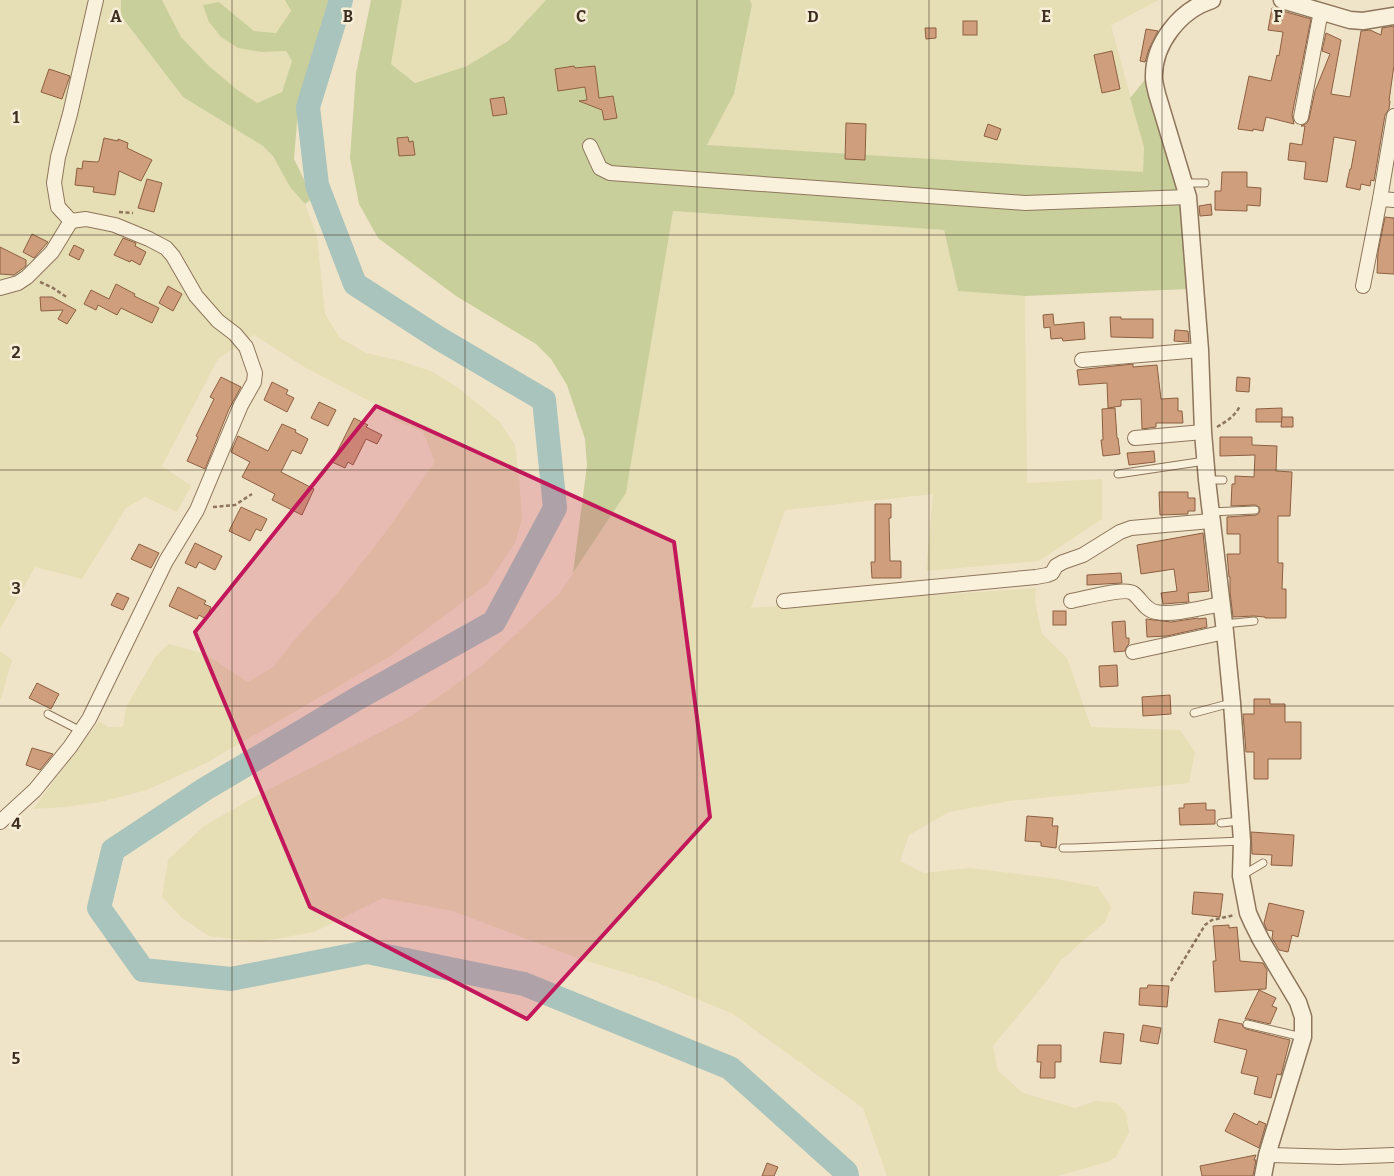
<svg xmlns="http://www.w3.org/2000/svg" width="1394" height="1176" font-family="Bitter,serif">
	<rect width="100%" height="100%" fill="#f0e4c8"/>
	<g fill="#e6deb5">
		<path d="M 0,0 L 121,0 L 121,16 L 183,97 L 263,146 L 273,156 L 290,187 L 305,204 L 317,236 L 325,314 L 340,338 L 366,353 L 401,361 L 433,372 L 457,387 L 499,421 L 515,445 L 519,477 L 522,519 L 515,543 L 487,584 L 389,657 L 206,763 L 147,790 L 100,802 L 65,807 L 33,809 L 99,721 L 108,727 L 123,727 L 126,707 L 156,656 L 169,644 L 205,654 L 248,682 L 272,668 L 297,637 L 341,589 L 385,533 L 435,462 L 423,432 L 395,420 L 377,405 L 306,368 L 254,335 L 218,359 L 162,466 L 191,486 L 177,512 L 145,497 L 126,508 L 82,579 L 35,567 L 0,629 Z"/>
		<path d="M 162,0 L 285,0 L 291,11 L 276,33 L 254,31 L 219,2 L 203,6 L 262,52 L 286,51 L 292,61 L 282,92 L 257,103 L 235,88 L 209,66 L 181,37 Z"/>
		<path d="M 402,0 L 546,0 L 508,41 L 467,66 L 415,83 L 391,64 Z"/>
		<path d="M 750,0 L 1159,0 L 1111,25 L 1144,147 L 1143,172 L 707,145 L 734,94 L 752,5 Z"/>
		<path d="M 672,211 L 944,230 L 958,291 L 1025,296 L 1027,483 L 1102,479 L 1102,519 L 1039,561 L 926,571 L 933,494 L 785,510 L 751,608 L 1036,588 L 1035,602 L 1042,634 L 1067,658 L 1091,727 L 1180,730 L 1195,752 L 1189,783 L 1010,801 L 949,812 L 909,835 L 900,861 L 924,873 L 969,868 L 1050,878 L 1098,887 L 1111,907 L 1105,922 L 1060,961 L 1046,982 L 993,1046 L 998,1071 L 1023,1093 L 1075,1108 L 1096,1101 L 1117,1103 L 1126,1113 L 1129,1132 L 1116,1157 L 1110,1161 L 1058,1176 L 887,1176 L 863,1108 L 733,1014 L 656,982 L 577,958 L 453,911 L 383,898 L 314,932 L 259,942 L 209,936 L 182,918 L 162,897 L 168,860 L 204,826 L 258,795 L 410,717 L 483,665 L 560,593 L 626,493 Z"/>
		<path d="M 0,651 L 12,660 L 1,699 L 0,699 Z"/>
	</g>
	<g fill="#c9cf9b">
		<path d="M 121,0 L 162,0 L 181,37 L 209,66 L 235,88 L 257,103 L 282,92 L 292,61 L 286,51 L 262,52 L 238,48 L 221,37 L 209,22 L 203,5 L 219,2 L 254,31 L 276,33 L 291,11 L 285,0 L 331,0 L 305,82 L 298,111 L 294,159 L 313,198 L 305,204 L 290,187 L 273,156 L 263,146 L 183,97 L 121,16 Z"/>
		<path d="M 371,0 L 402,0 L 391,64 L 415,83 L 467,66 L 508,41 L 546,0 L 750,0 L 752,5 L 734,94 L 707,145 L 1143,172 L 1144,147 L 1130,98 L 1153,70 L 1150,94 L 1154,113 L 1179,191 L 1184,221 L 1188,289 L 1025,296 L 958,291 L 944,230 L 673,211 L 626,493 L 573,573 L 587,465 L 585,439 L 567,385 L 551,359 L 536,344 L 456,296 L 378,238 L 359,204 L 350,158 L 356,73 Z"/>
	</g>
	<g fill="none" stroke-linecap="round" stroke-linejoin="round">
		<path stroke="#a9c4bc" stroke-width="24" d="M 341,0 L 308,107 L 317,185 L 355,284 L 440,339 L 544,400 L 555,508 L 494,622 L 358,698 L 205,789 L 113,850 L 99,908 L 143,970 L 231,979 L 367,952 L 524,984 L 730,1068 L 846,1172 L 847,1176"/>
	</g>
	<g fill="#cf9f7d" stroke="#8d5f41">
		<path d="M 1272,8 L 1311,19 L 1292,115 L 1294,124 L 1266,117 L 1263,131 L 1253,129 L 1253,131 L 1238,129 L 1249,76 L 1271,81 L 1277,55 L 1279,56 L 1283,32 L 1268,30 Z"/>
		<rect x="963" y="21" width="14" height="14"/>
		<path d="M 1394,26 L 1394,65 L 1389,101 L 1390,101 L 1389,109 L 1385,115 L 1374,181 L 1371,180 L 1370,186 L 1361,184 L 1360,190 L 1346,187 L 1350,169 L 1351,169 L 1356,141 L 1334,137 L 1327,182 L 1304,179 L 1306,162 L 1288,160 L 1290,143 L 1302,145 L 1305,126 L 1301,126 L 1307,123 L 1309,119 L 1315,91 L 1330,54 L 1322,51 L 1326,33 L 1341,40 L 1331,94 L 1350,97 L 1361,31 L 1370,30 L 1381,35 L 1382,28 Z"/>
		<path d="M 925,28 L 936,28 L 936,38 L 926,39 Z"/>
		<path d="M 1146,29 L 1158,31 L 1149,49 L 1145,62 L 1140,61 Z"/>
		<path d="M 1112,51 L 1120,89 L 1102,93 L 1094,55 Z"/>
		<path d="M 574,66 L 575,68 L 595,66 L 599,98 L 613,96 L 617,118 L 604,120 L 602,110 L 579,101 L 587,100 L 585,87 L 558,91 L 555,69 Z"/>
		<path d="M 49,69 L 70,76 L 62,99 L 41,92 Z"/>
		<path d="M 504,97 L 507,114 L 493,116 L 490,99 Z"/>
		<path d="M 846,123 L 866,124 L 865,160 L 845,159 Z"/>
		<path d="M 988,124 L 1001,129 L 997,140 L 984,136 Z"/>
		<path d="M 408,137 L 409,142 L 413,141 L 415,155 L 399,156 L 397,138 Z"/>
		<path d="M 104,138 L 118,141 L 118,139 L 128,143 L 127,148 L 152,160 L 141,181 L 119,171 L 115,195 L 93,192 L 94,187 L 75,185 L 77,168 L 82,169 L 83,161 L 97,162 L 99,161 Z"/>
		<path d="M 1222,172 L 1247,172 L 1247,187 L 1261,188 L 1260,206 L 1247,205 L 1247,211 L 1215,210 L 1215,191 L 1221,191 Z"/>
		<path d="M 147,179 L 162,183 L 154,212 L 138,208 Z"/>
		<path d="M 1211,204 L 1212,215 L 1200,216 L 1199,206 Z"/>
		<path d="M 1385,217 L 1394,218 L 1394,274 L 1377,273 L 1378,252 Z"/>
		<path d="M 32,234 L 48,242 L 34,258 L 23,252 Z"/>
		<path d="M 123,238 L 136,243 L 135,246 L 146,252 L 140,265 L 131,260 L 130,262 L 114,255 Z"/>
		<path d="M 74,245 L 84,250 L 79,260 L 69,255 Z"/>
		<path d="M 0,247 L 26,260 L 26,266 L 14,275 L 0,274 Z"/>
		<path d="M 116,284 L 135,294 L 134,296 L 159,308 L 152,323 L 121,308 L 117,315 L 98,305 L 96,310 L 84,304 L 91,290 L 109,299 Z"/>
		<path d="M 168,286 L 182,294 L 173,311 L 159,303 Z"/>
		<path d="M 40,297 L 52,297 L 76,310 L 67,324 L 58,319 L 63,310 L 41,311 Z"/>
		<path d="M 1053,314 L 1054,325 L 1084,322 L 1085,339 L 1063,341 L 1062,338 L 1051,339 L 1050,327 L 1044,328 L 1043,315 Z"/>
		<path d="M 1110,317 L 1121,317 L 1121,319 L 1153,319 L 1153,338 L 1111,337 Z"/>
		<path d="M 1175,330 L 1188,331 L 1189,342 L 1174,341 Z"/>
		<path d="M 1133,364 L 1133,367 L 1157,365 L 1161,399 L 1178,398 L 1178,411 L 1182,411 L 1183,423 L 1156,423 L 1156,427 L 1142,429 L 1141,399 L 1121,400 L 1121,406 L 1108,408 L 1107,383 L 1079,385 L 1077,370 Z"/>
		<path d="M 221,377 L 241,387 L 229,409 L 205,469 L 187,461 L 198,437 L 196,436 L 214,399 L 210,397 Z"/>
		<path d="M 1237,377 L 1250,378 L 1249,392 L 1236,391 Z"/>
		<path d="M 272,382 L 288,390 L 286,394 L 294,398 L 287,412 L 264,400 Z"/>
		<path d="M 319,402 L 336,410 L 328,426 L 311,418 Z"/>
		<path d="M 1115,408 L 1117,438 L 1118,438 L 1120,454 L 1103,456 L 1101,440 L 1103,440 L 1102,409 Z"/>
		<path d="M 1282,408 L 1282,422 L 1256,422 L 1256,409 Z"/>
		<path d="M 1282,417 L 1293,417 L 1293,427 L 1281,427 Z"/>
		<path d="M 354,418 L 368,425 L 366,427 L 382,435 L 377,444 L 366,439 L 353,465 L 348,462 L 345,468 L 332,462 Z"/>
		<path d="M 282,424 L 296,430 L 295,432 L 308,439 L 301,454 L 292,450 L 281,472 L 314,489 L 302,515 L 272,500 L 275,494 L 242,477 L 250,462 L 231,452 L 238,436 L 268,451 Z"/>
		<path d="M 1220,437 L 1252,437 L 1252,445 L 1277,446 L 1276,471 L 1292,472 L 1290,516 L 1278,516 L 1278,563 L 1283,563 L 1282,589 L 1286,589 L 1286,618 L 1265,618 L 1265,617 L 1254,616 L 1233,617 L 1230,592 L 1230,577 L 1229,577 L 1227,554 L 1240,554 L 1240,534 L 1227,534 L 1227,517 L 1256,515 L 1259,513 L 1260,509 L 1259,507 L 1255,505 L 1231,506 L 1232,484 L 1235,484 L 1235,476 L 1254,477 L 1255,455 L 1220,456 Z"/>
		<path d="M 1154,451 L 1155,462 L 1129,465 L 1127,453 Z"/>
		<path d="M 1159,492 L 1188,492 L 1188,498 L 1195,498 L 1195,511 L 1188,511 L 1188,514 L 1160,515 Z"/>
		<path d="M 875,504 L 891,504 L 891,518 L 889,518 L 890,561 L 901,561 L 901,578 L 872,578 L 871,562 L 875,562 Z"/>
		<path d="M 241,507 L 267,519 L 261,531 L 256,529 L 250,541 L 229,531 Z"/>
		<path d="M 1203,533 L 1209,591 L 1188,593 L 1189,602 L 1163,604 L 1161,593 L 1177,591 L 1174,569 L 1141,574 L 1137,545 Z"/>
		<path d="M 195,543 L 222,556 L 215,570 L 199,562 L 196,568 L 185,563 Z"/>
		<path d="M 139,544 L 159,553 L 151,568 L 131,559 Z"/>
		<path d="M 1121,573 L 1122,583 L 1087,585 L 1087,575 Z"/>
		<path d="M 178,587 L 206,601 L 204,604 L 211,607 L 206,619 L 199,615 L 197,619 L 169,606 Z"/>
		<path d="M 117,593 L 129,598 L 123,610 L 111,605 Z"/>
		<rect x="1053" y="611" width="13" height="14"/>
		<path d="M 1198,618 L 1198,619 L 1206,618 L 1207,627 L 1167,636 L 1147,637 L 1146,619 L 1171,622 Z"/>
		<path d="M 1125,621 L 1126,638 L 1129,638 L 1129,644 L 1127,646 L 1125,651 L 1114,652 L 1112,622 Z"/>
		<path d="M 1117,665 L 1118,686 L 1100,687 L 1099,666 Z"/>
		<path d="M 37,683 L 59,694 L 51,709 L 29,698 Z"/>
		<path d="M 1170,695 L 1171,714 L 1143,716 L 1142,697 Z"/>
		<path d="M 1254,699 L 1270,699 L 1270,704 L 1285,704 L 1285,722 L 1301,722 L 1301,759 L 1268,759 L 1268,779 L 1254,779 L 1254,752 L 1246,752 L 1243,714 L 1254,714 Z"/>
		<path d="M 32,748 L 53,754 L 40,770 L 26,765 Z"/>
		<path d="M 1206,803 L 1206,810 L 1215,810 L 1215,824 L 1180,825 L 1179,808 L 1184,808 L 1184,804 Z"/>
		<path d="M 1027,816 L 1053,818 L 1052,826 L 1058,826 L 1056,848 L 1041,846 L 1041,842 L 1025,841 Z"/>
		<path d="M 1251,832 L 1294,835 L 1292,866 L 1271,865 L 1272,855 L 1252,854 Z"/>
		<path d="M 1194,892 L 1223,894 L 1220,917 L 1192,914 Z"/>
		<path d="M 1269,903 L 1304,911 L 1298,937 L 1292,935 L 1288,952 L 1279,950 L 1272,938 L 1273,931 L 1267,930 L 1264,923 Z"/>
		<path d="M 1229,925 L 1229,928 L 1237,927 L 1240,961 L 1263,963 L 1267,970 L 1266,989 L 1215,992 L 1213,961 L 1216,961 L 1213,926 Z"/>
		<path d="M 1148,985 L 1169,986 L 1167,1007 L 1139,1005 L 1140,988 L 1147,988 Z"/>
		<path d="M 1259,990 L 1276,998 L 1272,1006 L 1277,1008 L 1270,1024 L 1248,1019 L 1245,1019 Z"/>
		<path d="M 1219,1019 L 1242,1024 L 1243,1027 L 1246,1029 L 1290,1040 L 1281,1075 L 1277,1074 L 1271,1098 L 1254,1094 L 1258,1077 L 1241,1073 L 1247,1050 L 1214,1042 Z"/>
		<path d="M 1143,1025 L 1161,1028 L 1158,1044 L 1140,1041 Z"/>
		<path d="M 1104,1032 L 1124,1034 L 1121,1064 L 1100,1062 Z"/>
		<path d="M 1038,1045 L 1061,1045 L 1061,1062 L 1055,1062 L 1055,1078 L 1040,1078 L 1041,1062 L 1037,1062 Z"/>
		<path d="M 1234,1113 L 1257,1125 L 1259,1121 L 1266,1124 L 1259,1148 L 1225,1131 Z"/>
		<path d="M 1256,1155 L 1254,1160 L 1256,1160 L 1253,1176 L 1202,1176 L 1200,1166 Z"/>
		<path d="M 767,1163 L 778,1167 L 774,1176 L 762,1176 Z"/>
	</g>
	<g fill="none" stroke-linecap="round" stroke-linejoin="round">
		<g stroke="#8d765c" stroke-width="9">
			<g id="service">
				<path d="M 1184,183 L 1205,183"/>
				<path d="M 1118,474 L 1205,461"/>
				<path d="M 1207,480 L 1223,480"/>
				<path d="M 1210,512 L 1255,510"/>
				<path d="M 1224,624 L 1254,621"/>
				<path d="M 1194,713 L 1231,703"/>
				<path d="M 48,714 L 81,731"/>
				<path d="M 1221,823 L 1240,821"/>
				<path d="M 1063,848 L 1073,848 L 1242,841"/>
				<path d="M 1241,876 L 1263,863"/>
				<path d="M 1247,1024 L 1302,1037"/>
			</g>
		</g>
		<g stroke="#8d765c" stroke-width="16">
			<g id="minor">
				<path d="M 1301,117 L 1321,11"/>
				<path d="M 590,146 L 600,168 L 610,173 L 1025,203 L 1188,197"/>
				<path d="M 1380,199 L 1394,200"/>
				<path d="M 1363,286 L 1380,199 L 1394,116"/>
				<path d="M 0,288 L 18,283 L 27,277 L 52,252 L 71,221"/>
				<path d="M 1082,360 L 1200,350"/>
				<path d="M 1135,438 L 1203,432"/>
				<path d="M 784,601 L 1036,577 L 1047,575 L 1052,573 L 1056,566 L 1063,562 L 1083,555 L 1120,532 L 1131,528 L 1211,521"/>
				<path d="M 1071,601 C 1083,599 1124,587 1133,593 C 1141,599 1145,610 1156,612 C 1173,616 1204,607 1222,604"/>
				<path d="M 1133,652 L 1225,632"/>
				<path d="M 0,822 L 35,790 L 70,747 L 89,719 L 166,561 L 197,510 L 241,405 L 254,382 L 255,373 L 246,347 L 235,334 L 218,321 L 196,296 L 173,256 L 166,248 L 149,239 L 115,225 L 86,219 L 71,221 L 58,207 L 54,183 L 58,157 L 70,114 L 96,0"/>
				<path d="M 1267,1155 L 1339,1157 L 1394,1155"/>
			</g>
		</g>
		<g stroke="#8d765c" stroke-width="19">
			<g id="tertiary">
				<path d="M 1212,0 C 1180,10 1153,44 1154,78 C 1154,83 1156,89 1157,94 L 1188,197 L 1200,350 L 1203,432 L 1207,480 L 1225,632 L 1232,703 L 1242,841 L 1241,876 L 1248,913 L 1253,924 L 1261,940 L 1298,1002 L 1303,1017 L 1303,1037 L 1267,1155 L 1263,1176"/>
				<path d="M 1282,0 L 1350,20 L 1363,21 L 1394,16"/>
			</g>
		</g>
		<g stroke="#8d765c" stroke-width="2.5" stroke-dasharray="4 2.5" stroke-linecap="butt">
			<path d="M 119,212 L 133,213"/>
			<path d="M 40,282 L 53,288 L 68,298"/>
			<path d="M 1217,427 C 1227,421 1235,416 1240,406"/>
			<path d="M 213,507 L 235,505 L 252,494"/>
			<path d="M 1171,981 L 1205,925 L 1212,920 L 1235,915"/>
		</g>
		<use href="#service" stroke="#faf1dc" stroke-width="7"/>
		<use href="#minor" stroke="#faf1dc" stroke-width="14"/>
		<use href="#tertiary" stroke="#faf1dc" stroke-width="16"/>
	</g>
	<path fill="#c2185b" fill-opacity="0.2" stroke="#c2185b" stroke-width="4" stroke-linejoin="round" d="M 376,406 L 674,542 L 710,817 L 527,1019 L 310,907 L 195,632 Z"/>
	<path fill="none" stroke="#3d2e20" stroke-width="1" stroke-opacity="0.55" d="M 232,0 L 232,1176M 465,0 L 465,1176M 697,0 L 697,1176M 929,0 L 929,1176M 1162,0 L 1162,1176M 0,235 L 1394,235M 0,470 L 1394,470M 0,706 L 1394,706M 0,941 L 1394,941"/>
	<g font-size="16" text-anchor="middle" font-weight="bold" fill="#3d2e20" stroke="#f7eed8" stroke-width="5" stroke-linejoin="round" paint-order="stroke">
		<text x="116" y="22">A</text>
		<text x="348" y="22">B</text>
		<text x="581" y="22">C</text>
		<text x="813" y="22">D</text>
		<text x="1046" y="22">E</text>
		<text x="1278" y="22">F</text>
		<text x="16" y="123">1</text>
		<text x="16" y="358">2</text>
		<text x="16" y="594">3</text>
		<text x="16" y="829">4</text>
		<text x="16" y="1064">5</text>
	</g>
</svg>
